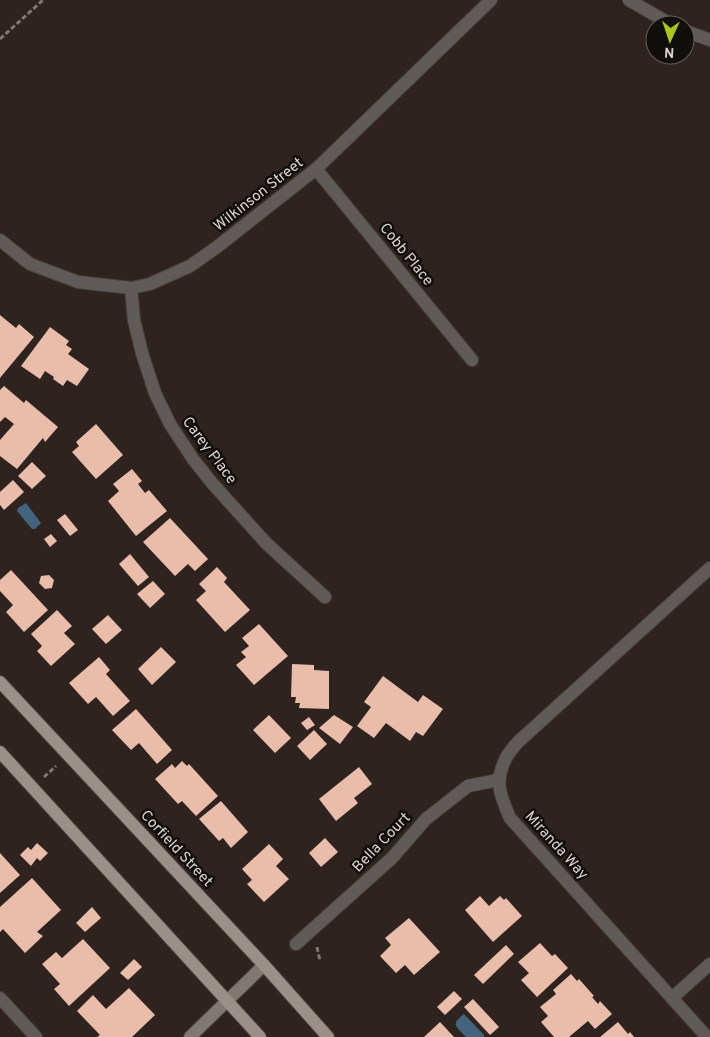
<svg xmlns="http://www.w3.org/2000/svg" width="710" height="1037" font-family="Overpass,sans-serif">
	<rect width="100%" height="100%" fill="#2e231f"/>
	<g fill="#43647f">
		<path d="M 26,503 L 41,523 L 35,529 L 32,529 L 17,511 L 18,508 Z"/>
		<path d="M 464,1014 L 484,1035 L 484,1037 L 466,1037 C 456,1026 450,1025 464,1014 Z"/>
	</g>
	<g fill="#eabdaa">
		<path d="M 0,315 L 16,328 L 19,324 L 34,337 L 0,378 Z"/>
		<path d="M 50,327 L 69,341 L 66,345 L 72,349 L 68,354 L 89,369 L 77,386 L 67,380 L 63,386 L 53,379 L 54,377 L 45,371 L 40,379 L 21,366 Z"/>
		<path d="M 4,386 L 24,403 L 26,400 L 58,427 L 45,442 L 43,438 L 17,469 L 0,456 L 0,440 L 14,424 L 5,417 L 0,422 L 0,390 Z"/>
		<path d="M 96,424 L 123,455 L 96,479 L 72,452 L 79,446 L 76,442 Z"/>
		<path d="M 32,462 L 46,476 L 32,489 L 18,476 Z"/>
		<path d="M 132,469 L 142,481 L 138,484 L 145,493 L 149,490 L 167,511 L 136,536 L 108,501 L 119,491 L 113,484 Z"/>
		<path d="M 13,480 L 24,492 L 4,510 L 0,505 L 0,492 Z"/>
		<path d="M 65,514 L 78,530 L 70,536 L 57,520 Z"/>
		<path d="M 170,518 L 208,559 L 195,571 L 188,564 L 175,576 L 143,542 Z"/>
		<path d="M 51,534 L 57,541 L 50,547 L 44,539 Z"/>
		<path d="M 130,554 L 149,577 L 138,586 L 119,564 Z"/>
		<path d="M 217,567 L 227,578 L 224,582 L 250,610 L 225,632 L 196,600 L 206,591 L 199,584 Z"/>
		<path d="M 11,570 L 48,610 L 24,632 L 6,612 L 13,605 L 0,591 L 0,580 Z"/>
		<path d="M 49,575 L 54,580 L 52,588 L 45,589 L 39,583 L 41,576 Z"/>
		<path d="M 153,581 L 165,594 L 150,608 L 137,594 Z"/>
		<path d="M 57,610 L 72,626 L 64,633 L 75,644 L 51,666 L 37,651 L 42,646 L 31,634 Z"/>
		<path d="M 108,615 L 122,630 L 106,644 L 92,629 Z"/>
		<path d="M 259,624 L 288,656 L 254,685 L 236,665 L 246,657 L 241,652 L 249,646 L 242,638 Z"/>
		<path d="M 161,647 L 176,662 L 152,685 L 138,669 Z"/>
		<path d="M 99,657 L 110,670 L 106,674 L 130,701 L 113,716 L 96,697 L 88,704 L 69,683 Z"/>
		<path d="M 292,664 L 314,665 L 314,670 L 329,671 L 329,709 L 299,708 L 300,703 L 295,703 L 296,697 L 291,697 Z"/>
		<path d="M 383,676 L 418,702 L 423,695 L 443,709 L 423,736 L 416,732 L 410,741 L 386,723 L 374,738 L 357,726 L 371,707 L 364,702 Z"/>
		<path d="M 136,709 L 172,750 L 157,764 L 139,743 L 131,750 L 112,730 Z"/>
		<path d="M 269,715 L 291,738 L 275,753 L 253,730 Z"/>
		<path d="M 334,715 L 353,727 L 340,744 L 319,728 Z"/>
		<path d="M 309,717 L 315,725 L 307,730 L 301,723 Z"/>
		<path d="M 314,730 L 327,744 L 310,760 L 297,746 Z"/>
		<path d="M 182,761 L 187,766 L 189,764 L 218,796 L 196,816 L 182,801 L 178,804 L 155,779 L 172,764 L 175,768 Z"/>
		<path d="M 359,767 L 372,784 L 354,798 L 358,803 L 336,821 L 319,799 Z"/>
		<path d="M 221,801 L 248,832 L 231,848 L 223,838 L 219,841 L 199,819 Z"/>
		<path d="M 325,838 L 338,852 L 321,867 L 309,853 Z"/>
		<path d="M 37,843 L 48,853 L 40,861 L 37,858 L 31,866 L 20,855 L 28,847 L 31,850 Z"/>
		<path d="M 269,844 L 283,859 L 276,866 L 289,879 L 264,902 L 247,884 L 252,880 L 242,869 Z"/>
		<path d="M 0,853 L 20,875 L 0,893 Z"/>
		<path d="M 32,878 L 61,910 L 37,932 L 43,936 L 25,953 L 3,929 L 0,932 L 0,907 Z"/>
		<path d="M 480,896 L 489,906 L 500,896 L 504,900 L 506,898 L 522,916 L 493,942 L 465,910 Z"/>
		<path d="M 92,907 L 101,918 L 85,932 L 76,923 Z"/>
		<path d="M 409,918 L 440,952 L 414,975 L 405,965 L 396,973 L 380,956 L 391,945 L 385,938 Z"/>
		<path d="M 83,939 L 110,968 L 69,1006 L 54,989 L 60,984 L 42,964 L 56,952 L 62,958 Z"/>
		<path d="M 540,943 L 552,956 L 555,954 L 568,968 L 537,997 L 521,980 L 529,973 L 518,962 Z"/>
		<path d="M 506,945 L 514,954 L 483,984 L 474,975 Z"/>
		<path d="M 134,959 L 142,967 L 128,980 L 120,973 Z"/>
		<path d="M 571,974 L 577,981 L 579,979 L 594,996 L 592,997 L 598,1004 L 600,1001 L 612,1014 L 595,1029 L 588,1021 L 569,1037 L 554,1037 L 541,1022 L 548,1016 L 540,1007 L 556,994 L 553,990 Z"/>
		<path d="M 129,988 L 155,1015 L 132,1037 L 97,1037 L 100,1035 L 77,1011 L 93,995 L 106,1009 Z"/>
		<path d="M 454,991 L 462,999 L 445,1015 L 437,1007 Z"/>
		<path d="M 473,999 L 499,1027 L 490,1035 L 464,1007 Z"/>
		<path d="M 440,1022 L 454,1037 L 424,1037 Z"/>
		<path d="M 618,1022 L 628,1034 L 630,1032 L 634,1037 L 600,1037 Z"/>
	</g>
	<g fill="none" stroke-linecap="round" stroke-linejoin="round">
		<g stroke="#4a403c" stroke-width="14">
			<g id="street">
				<path d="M 629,0 L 672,25"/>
				<path d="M 685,31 L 710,40"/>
				<path d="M 316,169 L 472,360"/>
				<path d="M 0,240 L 30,264 L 78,282 L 131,288 L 150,284 L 190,266 L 217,247 L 316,169 L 491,0"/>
				<path d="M 131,288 L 134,320 L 142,353 L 155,393 L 170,424 L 193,459 L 212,483 L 266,543 L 325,597"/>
				<path d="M 296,944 L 392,858 L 426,819 L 468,786 L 498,780"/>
				<path d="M 0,998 L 36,1037"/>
				<path d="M 672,998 L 710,964"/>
				<path d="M 707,1037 L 510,818 C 500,795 494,782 506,758 C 509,752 514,747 518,742 L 710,568"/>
			</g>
		</g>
		<g stroke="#4a403c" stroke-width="14">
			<path id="secondary" d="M 190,1037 L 264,965"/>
		</g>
		<g stroke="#4a403c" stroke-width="14">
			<g id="primary">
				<path d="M 0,682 L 264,965 L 328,1037"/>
				<path d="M 0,752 L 260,1037"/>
			</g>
		</g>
		<g stroke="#807673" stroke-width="3" stroke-dasharray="5 2.5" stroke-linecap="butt">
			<path d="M 0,39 L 43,0"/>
			<path d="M 44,777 L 56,766"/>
			<path d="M 317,947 L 320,961"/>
		</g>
		<use href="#street" stroke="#605b58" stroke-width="12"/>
		<use href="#secondary" stroke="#807973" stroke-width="12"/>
		<use href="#primary" stroke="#999089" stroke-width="12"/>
	</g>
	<g text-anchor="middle" stroke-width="5" stroke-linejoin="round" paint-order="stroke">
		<g font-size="15" fill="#ddd6d3" stroke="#120e0c">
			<text transform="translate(258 194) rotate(-38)" y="5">Wilkinson Street</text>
			<text transform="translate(407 254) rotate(51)" y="5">Cobb Place</text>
			<text transform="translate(210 450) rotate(53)" y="5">Carey Place</text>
			<text transform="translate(381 842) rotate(-46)" y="5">Bella Court</text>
			<text transform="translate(557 845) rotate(48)" y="5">Miranda Way</text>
			<text transform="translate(177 848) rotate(47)" y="5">Corfield Street</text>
		</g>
	</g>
	<g transform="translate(670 40) rotate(183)"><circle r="24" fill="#120e0c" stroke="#635e5c"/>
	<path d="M0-4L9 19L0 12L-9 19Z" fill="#a8c71c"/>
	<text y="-8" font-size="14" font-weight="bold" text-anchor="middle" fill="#ddd6d3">N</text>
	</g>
</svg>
